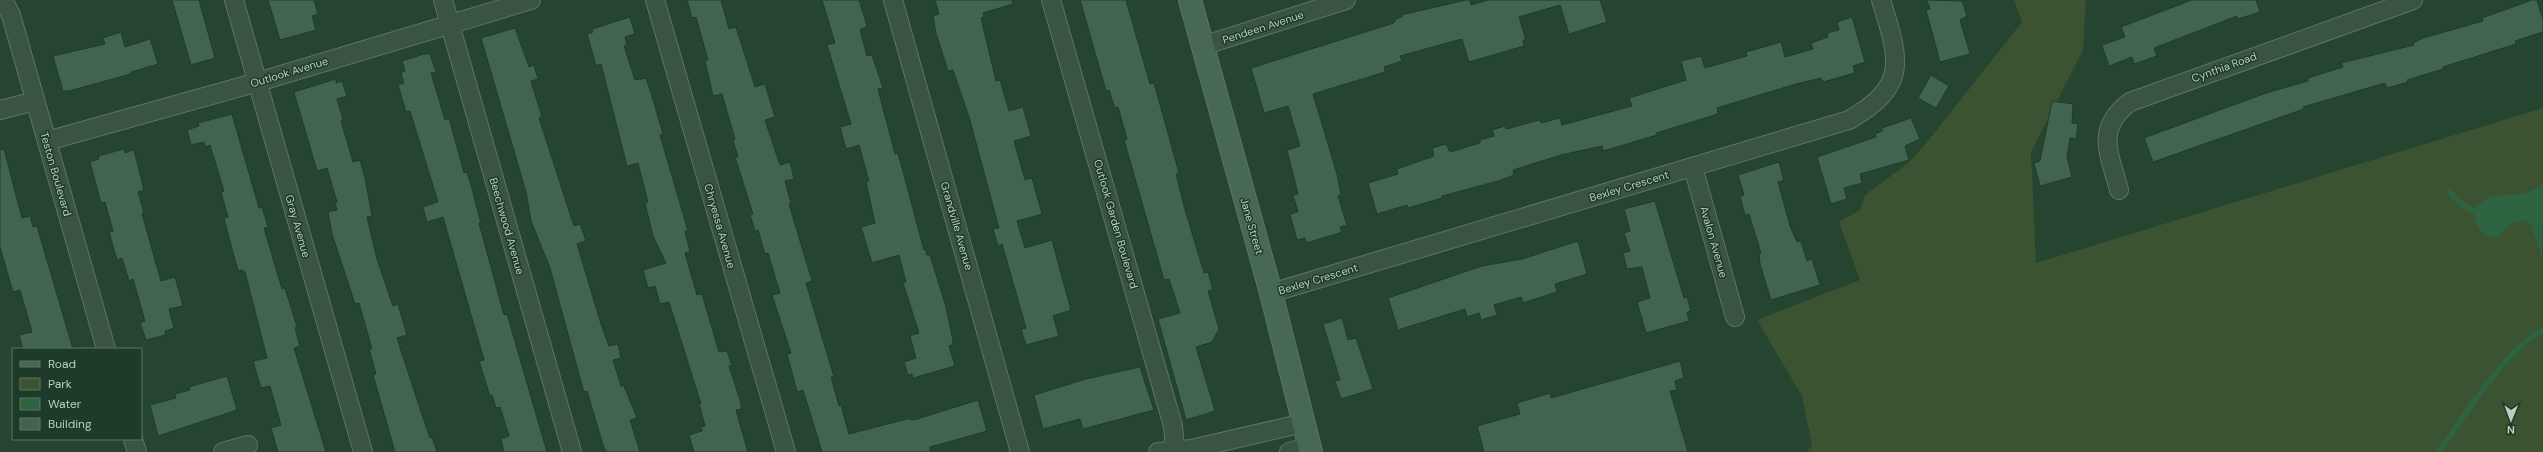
<svg xmlns="http://www.w3.org/2000/svg" width="2543" height="452" font-family="'DM Sans',sans-serif">
	<rect width="100%" height="100%" fill="#254530"/>
	<path fill="#3b5331" d="M 2014,0 L 2086,0 L 2083,50 L 2031,152 L 2036,263 L 2543,108 L 2543,452 L 1807,452 L 1812,445 L 1802,396 L 1757,320 L 1860,280 L 1839,222 L 1860,210 L 1865,195 L 1907,164 L 1924,146 L 2022,22 Z"/>
	<path fill="#2e6341" d="M 2543,185 L 2542,256 L 2530,224 L 2523,220 L 2509,225 L 2497,238 C 2480,235 2477,230 2474,214 L 2463,209 L 2445,192 L 2449,188 L 2463,202 L 2475,208 C 2491,191 2499,197 2519,194 C 2527,193 2536,188 2543,185 Z"/>
	<g fill="none" stroke-linecap="round" stroke-linejoin="round">
		<path stroke="#2e6341" stroke-width="5.5" d="M 2439,452 C 2464,417 2506,348 2543,330"/>
	</g>
	<g fill="#41644e" stroke="#203c2a">
		<path d="M 172,0 L 199,0 L 215,58 L 191,65 Z"/>
		<path d="M 268,0 L 314,0 L 318,14 L 312,16 L 316,30 L 280,40 Z"/>
		<path d="M 687,0 L 721,0 L 729,29 L 736,27 L 755,87 L 765,84 L 775,117 L 765,120 L 780,165 L 790,162 L 794,179 L 785,181 L 791,203 L 789,204 L 812,281 L 806,283 L 834,377 L 831,377 L 839,406 L 841,405 L 849,434 L 911,418 L 911,420 L 917,419 L 978,400 L 987,431 L 930,447 L 930,452 L 822,452 L 803,390 L 797,392 L 787,354 L 791,353 L 772,295 L 780,293 L 768,253 L 765,254 L 758,230 L 755,231 L 750,215 L 753,214 L 735,157 L 738,157 L 733,140 L 735,139 L 722,94 L 713,96 L 705,61 L 708,60 L 696,17 L 692,18 Z"/>
		<path d="M 822,0 L 859,0 L 867,26 L 860,30 L 867,56 L 872,55 L 883,88 L 878,89 L 895,154 L 898,153 L 924,250 L 926,250 L 927,255 L 930,255 L 946,307 L 953,341 L 952,345 L 949,346 L 955,366 L 913,378 L 912,374 L 908,375 L 904,362 L 916,358 L 910,336 L 919,333 L 903,283 L 906,282 L 899,255 L 872,263 L 861,227 L 875,223 L 866,182 L 869,181 L 859,145 L 846,149 L 840,127 L 851,124 L 827,45 L 835,43 Z"/>
		<path d="M 935,0 L 1012,0 L 1013,4 L 983,13 L 984,17 L 981,18 L 996,81 L 1000,80 L 1009,111 L 1023,107 L 1031,136 L 1014,141 L 1025,180 L 1032,178 L 1042,214 L 1017,221 L 1025,248 L 1052,240 L 1071,310 L 1053,316 L 1059,336 L 1026,345 L 1021,329 L 1026,328 L 1002,244 L 998,246 L 993,229 L 999,228 L 969,117 L 953,70 L 948,71 L 936,33 L 933,16 L 939,14 Z"/>
		<path d="M 1080,0 L 1126,0 L 1150,84 L 1154,83 L 1179,173 L 1176,174 L 1184,206 L 1204,273 L 1208,272 L 1213,290 L 1208,291 L 1219,329 L 1212,342 L 1196,347 L 1215,411 L 1186,420 L 1158,319 L 1180,313 L 1169,279 L 1164,280 L 1124,140 L 1127,139 L 1118,107 L 1115,108 L 1109,90 L 1106,91 Z"/>
		<path d="M 1466,0 L 1470,0 L 1471,5 L 1488,0 L 1600,0 L 1607,22 L 1569,34 L 1560,5 L 1519,17 L 1526,40 L 1523,40 L 1524,46 L 1469,62 L 1462,39 L 1400,56 L 1402,61 L 1384,67 L 1385,72 L 1313,94 L 1337,174 L 1341,195 L 1338,196 L 1347,225 L 1340,227 L 1342,232 L 1307,243 L 1305,238 L 1297,240 L 1290,214 L 1298,212 L 1293,195 L 1298,194 L 1287,150 L 1300,146 L 1288,106 L 1264,113 L 1251,68 L 1394,23 L 1396,19 L 1402,17 L 1401,15 Z"/>
		<path d="M 1927,0 L 1962,1 L 1967,16 L 1960,20 L 1970,54 L 1940,62 L 1926,10 L 1930,9 Z"/>
		<path d="M 2192,0 L 2256,0 L 2260,12 L 2238,19 L 2237,16 L 2154,48 L 2157,56 L 2134,64 L 2132,57 L 2109,66 L 2102,45 L 2125,37 L 2121,27 Z"/>
		<path d="M 2532,0 L 2537,0 L 2543,20 L 2543,32 L 2515,41 L 2516,44 L 2443,67 L 2443,69 L 2407,80 L 2408,82 L 2387,88 L 2385,83 L 2303,107 L 2304,109 L 2153,162 L 2144,138 L 2266,93 L 2308,81 L 2308,78 L 2343,67 L 2341,63 L 2414,45 L 2413,43 L 2423,38 L 2483,21 L 2482,18 Z"/>
		<path d="M 630,17 L 635,34 L 625,37 L 627,45 L 624,46 L 635,80 L 646,78 L 652,96 L 663,134 L 660,135 L 688,231 L 685,231 L 690,252 L 685,253 L 697,295 L 702,294 L 719,352 L 727,351 L 732,365 L 729,366 L 741,403 L 741,409 L 736,410 L 748,452 L 694,452 L 689,435 L 702,431 L 701,427 L 705,426 L 699,404 L 701,404 L 669,302 L 660,304 L 655,286 L 648,288 L 643,270 L 666,263 L 653,236 L 645,203 L 648,202 L 638,163 L 627,166 L 601,64 L 596,66 L 587,34 L 593,32 L 592,29 Z"/>
		<path d="M 1852,17 L 1865,62 L 1853,66 L 1855,73 L 1823,82 L 1821,78 L 1796,84 L 1717,108 L 1718,114 L 1656,133 L 1657,135 L 1603,151 L 1602,146 L 1561,155 L 1513,170 L 1514,175 L 1498,181 L 1442,196 L 1442,198 L 1408,208 L 1407,205 L 1377,214 L 1368,183 L 1398,174 L 1397,169 L 1434,156 L 1432,148 L 1446,144 L 1450,152 L 1480,143 L 1480,140 L 1494,136 L 1492,130 L 1505,126 L 1506,129 L 1540,120 L 1541,123 L 1560,118 L 1562,125 L 1632,106 L 1629,98 L 1686,80 L 1681,61 L 1701,56 L 1705,68 L 1747,56 L 1746,52 L 1781,42 L 1785,57 L 1813,49 L 1811,43 L 1828,37 L 1827,33 L 1839,30 L 1837,22 Z"/>
		<path d="M 515,28 L 529,67 L 534,65 L 538,79 L 531,81 L 542,117 L 539,118 L 574,226 L 580,224 L 586,241 L 577,244 L 601,324 L 609,346 L 618,344 L 621,358 L 613,360 L 621,386 L 624,386 L 637,418 L 630,420 L 640,452 L 607,452 L 604,448 L 587,391 L 584,392 L 580,378 L 550,268 L 531,221 L 526,192 L 481,38 Z"/>
		<path d="M 121,32 L 125,47 L 150,39 L 158,64 L 131,72 L 131,74 L 69,91 L 63,91 L 53,56 L 105,44 L 103,38 Z"/>
		<path d="M 424,54 L 430,54 L 436,72 L 431,73 L 445,120 L 449,118 L 464,173 L 467,172 L 472,189 L 481,223 L 479,223 L 504,315 L 507,314 L 547,452 L 504,452 L 501,439 L 509,436 L 500,407 L 496,408 L 492,395 L 490,396 L 479,361 L 484,360 L 443,217 L 427,222 L 423,207 L 438,202 L 410,111 L 406,112 L 398,85 L 404,83 L 401,73 L 405,71 L 402,61 Z"/>
		<path d="M 1931,75 L 1949,86 L 1936,108 L 1918,98 Z"/>
		<path d="M 336,79 L 336,83 L 342,81 L 347,96 L 337,99 L 343,120 L 341,121 L 353,162 L 360,160 L 365,178 L 372,216 L 367,217 L 377,259 L 393,306 L 398,304 L 407,335 L 397,338 L 423,418 L 430,438 L 432,437 L 437,452 L 395,452 L 373,375 L 376,374 L 369,349 L 372,349 L 359,303 L 355,304 L 332,234 L 328,212 L 337,210 L 335,203 L 337,202 L 327,168 L 317,171 L 294,92 Z"/>
		<path d="M 2052,101 L 2073,104 L 2072,123 L 2078,124 L 2076,139 L 2070,138 L 2067,157 L 2072,177 L 2040,186 L 2034,163 L 2040,161 Z"/>
		<path d="M 232,114 L 259,208 L 262,207 L 268,227 L 264,228 L 282,289 L 285,288 L 297,327 L 295,328 L 300,346 L 294,348 L 326,452 L 278,452 L 271,428 L 281,425 L 270,386 L 261,388 L 253,361 L 267,358 L 245,272 L 242,270 L 238,271 L 231,245 L 224,218 L 228,217 L 221,192 L 224,191 L 210,145 L 205,147 L 204,142 L 191,145 L 187,130 L 199,126 L 198,123 Z"/>
		<path d="M 1911,118 L 1920,139 L 1905,146 L 1909,160 L 1860,174 L 1862,183 L 1844,188 L 1847,199 L 1831,204 L 1817,157 L 1876,137 L 1875,134 L 1882,131 L 1882,128 Z"/>
		<path d="M 4,149 L 22,218 L 30,216 L 33,227 L 37,226 L 73,349 L 23,349 L 19,335 L 32,332 L 20,290 L 13,292 L 0,247 L 0,150 Z"/>
		<path d="M 124,149 L 125,153 L 134,150 L 144,190 L 138,192 L 144,213 L 142,214 L 161,281 L 175,277 L 183,306 L 169,309 L 174,328 L 165,331 L 166,335 L 146,340 L 140,323 L 145,321 L 133,279 L 129,281 L 122,258 L 117,260 L 109,232 L 113,231 L 105,202 L 101,203 L 90,162 L 99,159 L 98,156 Z"/>
		<path d="M 1779,162 L 1784,180 L 1778,182 L 1790,226 L 1797,242 L 1801,241 L 1807,261 L 1812,259 L 1820,285 L 1771,300 L 1760,264 L 1759,254 L 1761,253 L 1749,214 L 1745,215 L 1740,197 L 1744,195 L 1738,175 Z"/>
		<path d="M 1655,201 L 1684,298 L 1687,297 L 1691,311 L 1687,312 L 1689,321 L 1646,333 L 1637,302 L 1650,298 L 1642,267 L 1627,269 L 1623,253 L 1630,251 L 1624,233 L 1630,231 L 1624,209 Z"/>
		<path d="M 1578,241 L 1587,274 L 1555,284 L 1557,292 L 1523,303 L 1521,297 L 1494,305 L 1497,315 L 1481,320 L 1479,313 L 1467,317 L 1465,309 L 1398,330 L 1388,298 L 1482,266 L 1522,259 Z"/>
		<path d="M 1342,318 L 1348,340 L 1356,338 L 1373,389 L 1341,399 L 1335,381 L 1340,380 L 1323,324 Z"/>
		<path d="M 1680,361 L 1684,378 L 1675,381 L 1677,390 L 1670,391 L 1688,452 L 1484,452 L 1477,426 L 1520,414 L 1517,403 L 1550,393 L 1551,398 Z"/>
		<path d="M 1140,367 L 1154,410 L 1083,429 L 1080,419 L 1043,429 L 1034,395 L 1086,379 Z"/>
		<path d="M 227,376 L 237,410 L 158,436 L 150,405 L 176,398 L 175,394 L 190,390 L 189,387 Z"/>
	</g>
	<g fill="none" stroke-linecap="round" stroke-linejoin="round">
		<g stroke="#5b7564" stroke-width="20">
			<g id="minor">
				<path d="M 3,0 L 11,15 L 106,349"/>
				<path d="M 234,0 L 363,452"/>
				<path d="M 443,0 L 572,452"/>
				<path d="M 655,0 L 786,452"/>
				<path d="M 893,0 L 1020,452"/>
				<path d="M 1051,0 L 1173,426 L 1175,449"/>
				<path d="M 1202,46 L 1346,0"/>
				<path d="M 0,110 L 35,101"/>
				<path d="M 47,141 L 258,82 L 531,0"/>
				<path d="M 1693,167 L 1735,317"/>
				<path d="M 2119,190 C 2110,155 2094,129 2130,102 L 2413,0"/>
				<path d="M 1271,293 L 1849,120 C 1910,85 1899,59 1881,0"/>
				<path d="M 133,439 L 137,452"/>
				<path d="M 223,452 L 248,445"/>
				<path d="M 1158,452 L 1191,449 L 1304,423"/>
				<path d="M 1289,452 L 1310,446"/>
			</g>
		</g>
		<g stroke="#5b7564" stroke-width="24">
			<path id="secondary" d="M 1190,0 L 1271,293 L 1311,452"/>
		</g>
		<use href="#minor" stroke="#3a5444" stroke-width="18"/>
		<use href="#secondary" stroke="#476855" stroke-width="22"/>
	</g>
	<g text-anchor="middle" stroke-width="3" stroke-linejoin="round" paint-order="stroke">
		<g font-size="11" fill="#b7cec0" stroke="#1e3a28">
			<text transform="translate(1263 27) rotate(-18)" y="4">Pendeen Avenue</text>
			<text transform="translate(2224 67) rotate(-20)" y="4">Cynthia Road</text>
			<text transform="translate(289 72) rotate(-17)" y="4">Outlook Avenue</text>
			<text transform="translate(56 174) rotate(74)" y="4">Teston Boulevard</text>
			<text transform="translate(1629 186) rotate(-17)" y="4">Bexley Crescent</text>
			<text transform="translate(1116 224) rotate(74)" y="4">Outlook Garden Boulevard</text>
			<text transform="translate(298 226) rotate(74)" y="4">Gray Avenue</text>
			<text transform="translate(507 226) rotate(74)" y="4">Beechwood Avenue</text>
			<text transform="translate(720 226) rotate(74)" y="4">Chryessa Avenue</text>
			<text transform="translate(957 226) rotate(74)" y="4">Grandville Avenue</text>
			<text transform="translate(1252 226) rotate(74)" y="4">Jane Street</text>
			<text transform="translate(1714 242) rotate(74)" y="4">Avalon Avenue</text>
			<text transform="translate(1318 279) rotate(-17)" y="4">Bexley Crescent</text>
		</g>
	</g>
	<rect x="12" y="348" width="130" height="92" fill="#1e3a28" stroke="#5b7565"/>
	<rect x="20" y="361" width="20" height="6" fill="#476855" stroke="#5b7565"/>
	<text x="48" y="368" font-size="12" fill="#b7cec0">Road</text>
	<rect x="20" y="378" width="20" height="12" fill="#3b5331" stroke="#5b7565"/>
	<text x="48" y="388" font-size="12" fill="#b7cec0">Park</text>
	<rect x="20" y="398" width="20" height="12" fill="#2e6341" stroke="#5b7565"/>
	<text x="48" y="408" font-size="12" fill="#b7cec0">Water</text>
	<rect x="20" y="418" width="20" height="12" fill="#41644e" stroke="#5b7565"/>
	<text x="48" y="428" font-size="12" fill="#b7cec0">Building</text>
	<g transform="translate(2511 420) rotate(181)" stroke="#1e3a28" stroke-width="3" paint-order="stroke">
	<path d="M0-3L7 15L0 10L-7 15Z" fill="#b7cec0"/>
	<text y="-6" font-size="11" font-weight="bold" text-anchor="middle" fill="#b7cec0">N</text>
	</g>
</svg>
